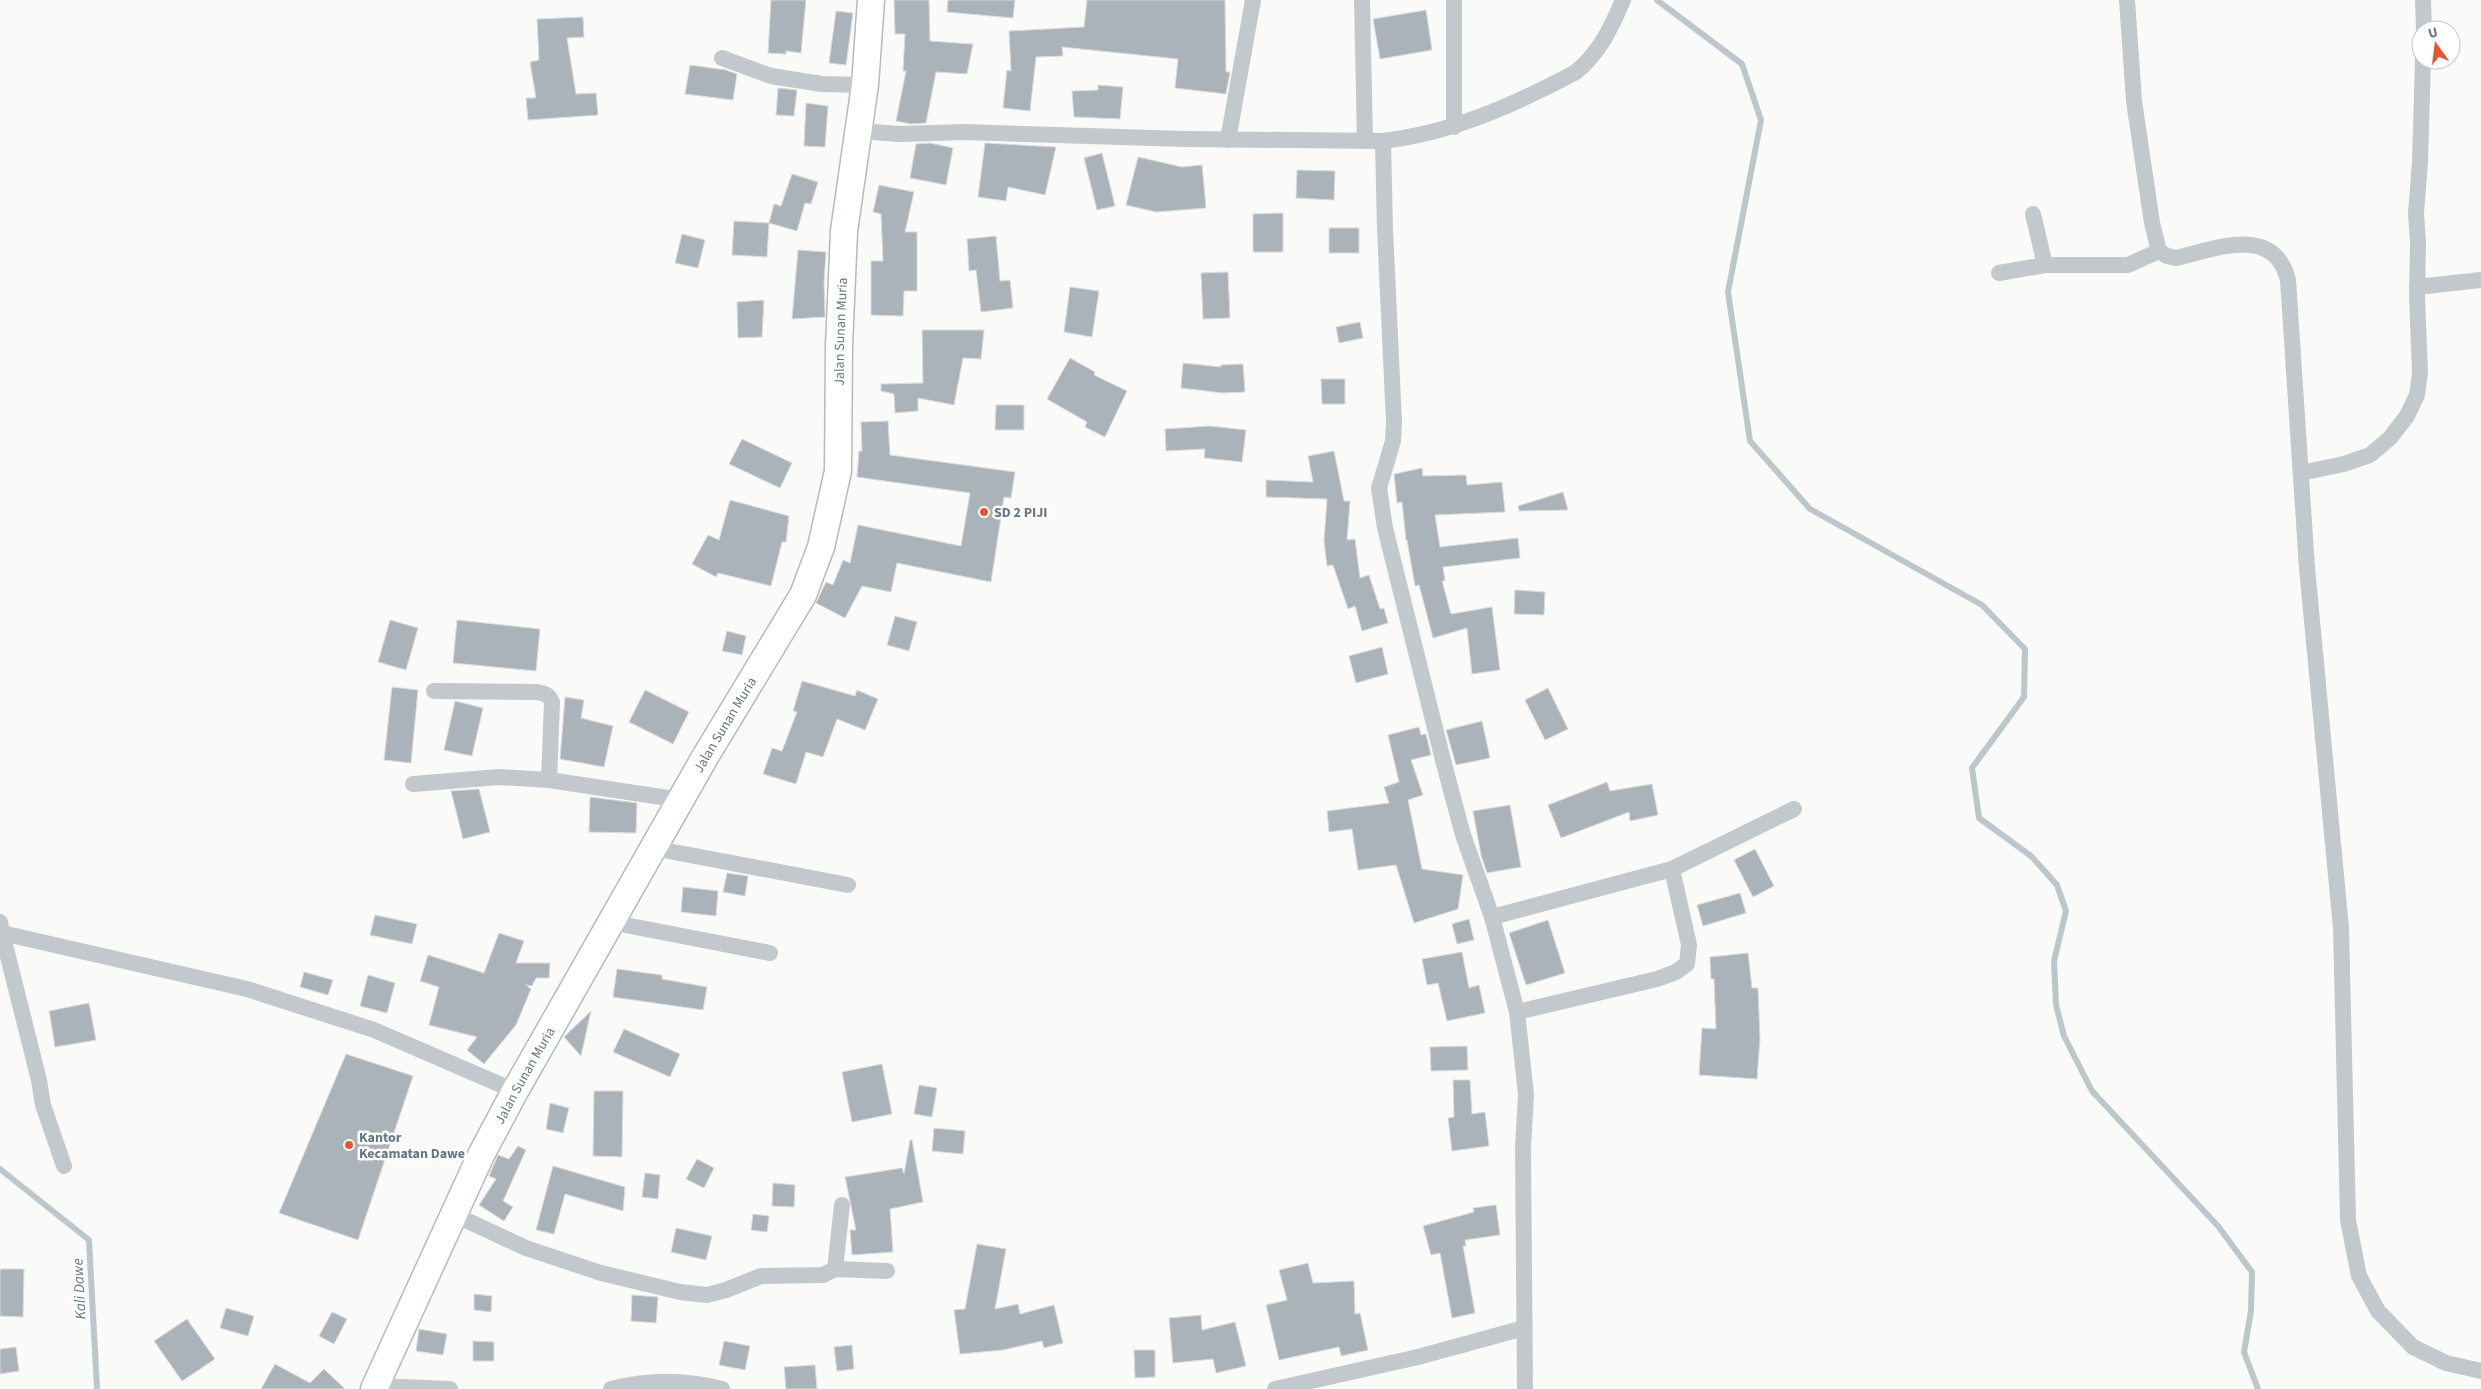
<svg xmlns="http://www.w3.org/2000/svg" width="2481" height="1389" font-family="'Source Sans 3',sans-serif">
	<rect width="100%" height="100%" fill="#fafaf8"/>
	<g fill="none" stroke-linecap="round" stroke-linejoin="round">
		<g stroke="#bbc7cb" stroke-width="6">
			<path d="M 1657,0 L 1742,64 L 1761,120 L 1728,292 L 1750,441 L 1810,509 L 1982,605 L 2025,649 L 2024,697 L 1972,768 L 1979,818 L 2031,856 L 2057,885 L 2066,911 L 2054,961 L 2056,1005 L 2064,1036 L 2092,1091 L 2218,1226 L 2252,1272 L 2251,1311 L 2244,1352 L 2258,1389"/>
			<path d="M 0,1169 L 89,1240 L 97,1389"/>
		</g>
	</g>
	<g fill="#aab3b9" stroke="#dcdcda">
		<path d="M 771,0 L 806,0 L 801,53 L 786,51 L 786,54 L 768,53 Z"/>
		<path d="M 894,0 L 929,0 L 930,41 L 973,44 L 967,74 L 936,72 L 926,123 L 911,124 L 896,121 L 906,71 L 903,71 L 905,34 L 895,34 Z"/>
		<path d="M 948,0 L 1015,0 L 1013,18 L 947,12 Z"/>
		<path d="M 1087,0 L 1225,0 L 1226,72 L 1230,72 L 1226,94 L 1175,88 L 1178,59 L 1062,47 L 1063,56 L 1036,57 L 1030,111 L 1003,108 L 1007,70 L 1011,71 L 1009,31 L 1084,27 Z"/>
		<path d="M 1426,10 L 1432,50 L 1380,59 L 1373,19 Z"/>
		<path d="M 836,11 L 853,13 L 846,65 L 829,63 Z"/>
		<path d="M 583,17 L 584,37 L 567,38 L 576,94 L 596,93 L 598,115 L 528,120 L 526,98 L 536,98 L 530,62 L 539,60 L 537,19 Z"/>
		<path d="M 690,65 L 726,70 L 737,74 L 733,100 L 685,94 Z"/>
		<path d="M 1098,85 L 1123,87 L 1120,119 L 1074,117 L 1072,91 L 1098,90 Z"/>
		<path d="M 778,88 L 797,90 L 794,116 L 776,115 Z"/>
		<path d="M 806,103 L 828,106 L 825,147 L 804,146 Z"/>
		<path d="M 930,143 L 953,148 L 946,185 L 910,178 L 916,144 Z"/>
		<path d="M 985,143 L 1056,147 L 1045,195 L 1008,187 L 1006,201 L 978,197 Z"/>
		<path d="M 1102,153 L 1115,206 L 1097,210 L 1084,158 Z"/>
		<path d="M 1138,157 L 1182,167 L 1202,165 L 1206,208 L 1156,212 L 1126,205 Z"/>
		<path d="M 1297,170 L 1335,171 L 1334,200 L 1296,198 Z"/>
		<path d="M 792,174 L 818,182 L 811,204 L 805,203 L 797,231 L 769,223 L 774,204 L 781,206 Z"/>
		<path d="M 879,185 L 914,192 L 905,232 L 917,232 L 917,291 L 904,291 L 903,316 L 871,315 L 871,261 L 883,261 L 881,214 L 873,212 Z"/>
		<path d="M 1283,213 L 1283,252 L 1253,252 L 1253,214 Z"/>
		<path d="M 734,221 L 769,223 L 767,257 L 732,255 Z"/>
		<rect x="1329" y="228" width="30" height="25"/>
		<path d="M 682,234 L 705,240 L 698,268 L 675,263 Z"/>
		<path d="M 996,236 L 1000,281 L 1010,280 L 1013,308 L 981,312 L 976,270 L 969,271 L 967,239 Z"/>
		<path d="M 798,250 L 826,252 L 824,283 L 825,317 L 792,319 Z"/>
		<path d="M 1228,272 L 1230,318 L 1203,319 L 1201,273 Z"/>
		<path d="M 1070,287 L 1099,291 L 1092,337 L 1064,332 Z"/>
		<path d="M 764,300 L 762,337 L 738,338 L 737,302 Z"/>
		<path d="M 1360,322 L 1363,338 L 1339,343 L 1336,327 Z"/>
		<path d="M 922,330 L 984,330 L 981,359 L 963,358 L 954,405 L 918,398 L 918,411 L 895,413 L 894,394 L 881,391 L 881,384 L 923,383 Z"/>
		<path d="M 1070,358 L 1095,372 L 1094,375 L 1127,391 L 1105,437 L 1085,427 L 1087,422 L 1047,399 Z"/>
		<path d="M 1183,363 L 1221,367 L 1221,365 L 1243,364 L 1245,392 L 1223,393 L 1181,388 Z"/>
		<path d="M 1321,379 L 1345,379 L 1345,404 L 1322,404 Z"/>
		<path d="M 996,405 L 1024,405 L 1024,430 L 995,430 Z"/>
		<path d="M 888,421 L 890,455 L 1015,472 L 1011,498 L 1004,497 L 991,582 L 897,563 L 891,592 L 862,586 L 845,618 L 816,603 L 826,582 L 833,585 L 843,560 L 850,563 L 858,525 L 961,546 L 970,493 L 857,477 L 859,451 L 862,451 L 861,422 Z"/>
		<path d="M 1210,426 L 1246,430 L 1242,462 L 1204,458 L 1205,449 L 1166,451 L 1165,429 Z"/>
		<path d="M 742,439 L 792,463 L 780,488 L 729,464 Z"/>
		<path d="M 1334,451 L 1344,501 L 1350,501 L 1347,540 L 1355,539 L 1360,578 L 1369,575 L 1380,609 L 1384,608 L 1388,623 L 1362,631 L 1355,606 L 1348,609 L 1333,565 L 1327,566 L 1324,541 L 1327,499 L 1266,497 L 1266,480 L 1313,482 L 1308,456 Z"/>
		<path d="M 1422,468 L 1423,476 L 1466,475 L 1467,485 L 1502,482 L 1505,512 L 1435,515 L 1440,547 L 1518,538 L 1520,558 L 1443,567 L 1445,581 L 1442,581 L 1451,614 L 1492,607 L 1500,670 L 1472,674 L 1467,628 L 1433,638 L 1419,585 L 1415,586 L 1407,540 L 1406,540 L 1402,502 L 1397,503 L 1394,474 Z"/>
		<path d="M 1563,492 L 1568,510 L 1519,511 L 1518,506 Z"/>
		<path d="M 730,500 L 789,516 L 786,542 L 782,542 L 771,586 L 718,573 L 716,577 L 692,564 L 708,535 L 719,540 Z"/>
		<path d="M 1515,590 L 1545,592 L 1544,615 L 1514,614 Z"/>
		<path d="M 895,616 L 917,622 L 909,651 L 887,645 Z"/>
		<path d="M 390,620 L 418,628 L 406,670 L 378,662 Z"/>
		<path d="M 457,620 L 540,629 L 536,671 L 453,663 Z"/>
		<path d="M 727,631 L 746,636 L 742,655 L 722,651 Z"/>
		<path d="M 1382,647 L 1388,674 L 1356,683 L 1349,656 Z"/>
		<path d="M 802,681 L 855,696 L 857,690 L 878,699 L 865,730 L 837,719 L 823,757 L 806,752 L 796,784 L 763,774 L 772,748 L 782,751 L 797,712 L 793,711 Z"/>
		<path d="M 392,687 L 418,690 L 411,763 L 384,760 Z"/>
		<path d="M 1548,688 L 1568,729 L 1545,740 L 1525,700 Z"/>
		<path d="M 645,690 L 689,712 L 673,744 L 629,722 Z"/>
		<path d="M 565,697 L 584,700 L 581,718 L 613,726 L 604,767 L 560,759 Z"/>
		<path d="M 455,701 L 483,708 L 472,756 L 444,750 Z"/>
		<path d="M 1482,721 L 1490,758 L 1456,765 L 1446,730 Z"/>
		<path d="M 1419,727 L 1421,735 L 1426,734 L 1431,755 L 1411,760 L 1423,795 L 1408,800 L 1422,869 L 1463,875 L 1458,909 L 1414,923 L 1396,865 L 1358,870 L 1352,829 L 1329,832 L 1327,811 L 1389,803 L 1384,787 L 1399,782 L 1388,735 Z"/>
		<path d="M 1607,782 L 1610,791 L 1652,784 L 1658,815 L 1630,821 L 1629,812 L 1561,838 L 1548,805 Z"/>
		<path d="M 479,789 L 490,832 L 463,839 L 451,791 Z"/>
		<path d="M 590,797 L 637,803 L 636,833 L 589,832 Z"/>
		<path d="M 1510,805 L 1521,867 L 1487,873 L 1481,855 L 1473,811 Z"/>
		<path d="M 1755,849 L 1774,886 L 1753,897 L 1734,860 Z"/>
		<path d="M 727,873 L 748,876 L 745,896 L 723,892 Z"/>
		<path d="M 683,887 L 718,891 L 716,916 L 681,912 Z"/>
		<path d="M 1740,893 L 1746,913 L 1703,926 L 1697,905 Z"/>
		<path d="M 375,915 L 417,924 L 412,944 L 370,935 Z"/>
		<path d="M 1469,919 L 1474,940 L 1457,944 L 1452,924 Z"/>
		<path d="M 1548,920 L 1565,973 L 1526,985 L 1509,933 Z"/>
		<path d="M 499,933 L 524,941 L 516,963 L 550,963 L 549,978 L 536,978 L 532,986 L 526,985 L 531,989 L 516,1025 L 484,1064 L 467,1050 L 477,1037 L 429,1025 L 439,987 L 420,981 L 428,955 L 484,973 Z"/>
		<path d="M 1462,952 L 1469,988 L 1479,985 L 1485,1013 L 1447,1021 L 1438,983 L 1427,985 L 1422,959 Z"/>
		<path d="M 1748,953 L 1752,988 L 1758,988 L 1760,1039 L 1757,1079 L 1699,1075 L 1702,1028 L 1716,1029 L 1714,979 L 1711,979 L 1710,957 Z"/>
		<path d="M 617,969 L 662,975 L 662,979 L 707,987 L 703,1010 L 613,997 Z"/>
		<path d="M 304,972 L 333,980 L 328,995 L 300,987 Z"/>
		<path d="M 368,975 L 395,983 L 387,1013 L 360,1006 Z"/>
		<path d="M 89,1003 L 96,1040 L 55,1047 L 49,1011 Z"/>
		<path d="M 591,1011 L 581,1056 L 564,1037 Z"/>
		<path d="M 624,1029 L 680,1054 L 670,1077 L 613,1052 Z"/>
		<path d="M 1467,1046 L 1468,1070 L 1431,1071 L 1430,1047 Z"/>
		<path d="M 346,1054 L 413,1076 L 358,1240 L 279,1213 Z"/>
		<path d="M 882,1064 L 892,1114 L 852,1122 L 842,1072 Z"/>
		<path d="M 1453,1080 L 1470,1080 L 1472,1114 L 1485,1112 L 1489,1146 L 1452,1151 L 1448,1118 L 1454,1117 Z"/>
		<path d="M 919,1085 L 937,1088 L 932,1117 L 914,1114 Z"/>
		<path d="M 594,1091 L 623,1091 L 622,1157 L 593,1156 Z"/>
		<path d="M 550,1103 L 569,1108 L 563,1133 L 546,1129 Z"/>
		<path d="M 934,1128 L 965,1131 L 963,1154 L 932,1151 Z"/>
		<path d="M 910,1140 L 912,1140 L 923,1202 L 890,1209 L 893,1252 L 852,1255 L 850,1230 L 856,1230 L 845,1177 L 902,1168 L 904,1174 Z"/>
		<path d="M 518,1146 L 526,1150 L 503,1201 L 513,1207 L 504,1221 L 479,1205 L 496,1179 L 489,1176 L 498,1155 L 509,1159 Z"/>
		<path d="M 697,1159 L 714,1168 L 704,1188 L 686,1179 Z"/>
		<path d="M 553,1166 L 625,1187 L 623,1211 L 565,1194 L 554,1234 L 536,1230 Z"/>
		<path d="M 645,1173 L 660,1175 L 658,1199 L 642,1197 Z"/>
		<path d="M 773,1183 L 795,1185 L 794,1207 L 772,1206 Z"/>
		<path d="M 1496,1205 L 1500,1235 L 1465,1240 L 1466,1246 L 1463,1246 L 1475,1313 L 1452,1318 L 1440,1253 L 1431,1255 L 1423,1226 L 1474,1212 L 1473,1208 Z"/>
		<path d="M 753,1214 L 769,1216 L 767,1232 L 751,1230 Z"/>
		<path d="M 676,1228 L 712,1236 L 706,1260 L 671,1252 Z"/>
		<path d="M 977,1244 L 1006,1249 L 995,1309 L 1018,1304 L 1020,1314 L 1054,1305 L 1063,1343 L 1044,1348 L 1042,1341 L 1003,1350 L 960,1354 L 954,1310 L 965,1309 Z"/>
		<path d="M 1308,1263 L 1313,1283 L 1354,1281 L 1355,1314 L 1360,1313 L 1368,1350 L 1341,1356 L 1339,1347 L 1279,1360 L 1266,1305 L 1287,1300 L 1279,1270 Z"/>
		<path d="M 0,1269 L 24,1269 L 23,1317 L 0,1316 Z"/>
		<path d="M 474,1294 L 492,1296 L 491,1312 L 474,1310 Z"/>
		<path d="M 632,1295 L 658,1297 L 656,1323 L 631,1321 Z"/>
		<path d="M 226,1308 L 254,1316 L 248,1336 L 220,1328 Z"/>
		<path d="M 332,1312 L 347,1319 L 334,1344 L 319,1336 Z"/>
		<path d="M 1201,1315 L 1202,1330 L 1235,1322 L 1246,1366 L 1216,1373 L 1213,1359 L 1173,1363 L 1169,1318 Z"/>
		<path d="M 187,1319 L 215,1359 L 182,1381 L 154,1341 Z"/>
		<path d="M 419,1329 L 447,1334 L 443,1355 L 416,1351 Z"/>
		<path d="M 473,1341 L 494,1342 L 494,1361 L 473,1361 Z"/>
		<path d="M 724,1341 L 750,1346 L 745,1370 L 719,1365 Z"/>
		<path d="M 852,1345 L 854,1369 L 837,1371 L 834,1347 Z"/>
		<path d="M 16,1347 L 19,1371 L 0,1374 L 0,1349 Z"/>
		<path d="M 1134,1350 L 1155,1350 L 1155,1377 L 1135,1378 Z"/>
		<path d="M 275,1364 L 310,1383 L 324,1369 L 345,1389 L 261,1389 Z"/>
		<path d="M 815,1365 L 817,1389 L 786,1389 L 784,1367 Z"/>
	</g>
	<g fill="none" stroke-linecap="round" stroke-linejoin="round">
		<g stroke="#b5babe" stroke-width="29">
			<g id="primary">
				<path id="s1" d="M 374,1389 L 481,1155 L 515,1091 L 705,757 L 803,595 L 821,547 L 838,471 L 839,346 L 844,231 L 865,85 L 871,0"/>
			</g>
		</g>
		<g stroke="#c3c8cc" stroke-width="16">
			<path d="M 1362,0 L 1365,141"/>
			<path d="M 1454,0 L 1454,127"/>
			<path d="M 2127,0 L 2134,101 L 2152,223 L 2159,251 L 2167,256 L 2176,258 C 2216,249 2274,224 2288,280 L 2307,568 L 2341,928 L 2348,1220 L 2359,1276 L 2378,1311 L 2413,1347 L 2446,1363 L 2481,1371"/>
			<path d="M 2423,0 L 2424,30"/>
			<path d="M 722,58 L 771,76 L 822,84 L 865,85"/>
			<path d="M 858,131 L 900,134 L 964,132 L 1185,139 L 1383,141 C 1452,133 1516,104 1576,72 C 1600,52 1611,28 1623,0"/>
			<path d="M 1228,140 L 1253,0"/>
			<path d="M 1383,141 L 1385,229 L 1394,422 L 1393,441 L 1379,488 L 1385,528 L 1444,764 L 1463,835 L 1492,917 L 1517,1012 L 1526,1094 L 1523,1149 L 1525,1389"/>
			<path d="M 2033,214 L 2045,265"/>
			<path d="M 1999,273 L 2045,265 L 2128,265 L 2159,251"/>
			<path d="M 2417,287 L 2481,280"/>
			<path d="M 2301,473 L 2344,464 L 2370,455 L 2390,438 L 2407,416 L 2417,395 L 2420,373 L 2417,296 L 2418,242 L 2416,213 L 2420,162 L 2423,60"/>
			<path d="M 434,691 L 535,692 C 544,693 549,694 552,702 L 549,780"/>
			<path d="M 413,784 L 499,777 L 549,780 L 681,800"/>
			<path d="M 653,848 L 848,885"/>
			<path d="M 1492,917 L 1672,869 L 1794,809"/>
			<path d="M 0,922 L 2,933 L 247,989 L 374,1030 L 515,1091"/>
			<path d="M 610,922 L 770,953"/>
			<path d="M 2,933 L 39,1080 L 43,1105 L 64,1166"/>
			<path d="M 1517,1012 L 1657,979 L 1676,972 L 1687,964 L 1689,945 L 1672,869"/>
			<path d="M 455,1215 L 526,1248 L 601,1273 L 680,1292 L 707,1295 L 726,1290 L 761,1276 L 823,1275 L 835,1269 L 887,1271"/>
			<path d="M 835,1269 L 842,1205"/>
			<path d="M 376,1386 L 450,1389"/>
			<path d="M 611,1389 C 649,1379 684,1379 722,1389"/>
			<path d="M 1275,1389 L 1418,1357 L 1524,1328"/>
		</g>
		<use href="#primary" stroke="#fff" stroke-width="26"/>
	</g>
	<g fill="#e4572e" stroke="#fff" stroke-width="2">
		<circle cx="984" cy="512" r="5"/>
		<circle cx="349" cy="1145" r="5"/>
	</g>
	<g text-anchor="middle" stroke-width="5" stroke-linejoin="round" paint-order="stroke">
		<g font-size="14" fill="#657683" stroke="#fff">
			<text dy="5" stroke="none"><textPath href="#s1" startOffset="1172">Jalan Sunan Muria</textPath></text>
			<text dy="5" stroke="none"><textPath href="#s1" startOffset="752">Jalan Sunan Muria</textPath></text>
			<text dy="5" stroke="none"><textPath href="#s1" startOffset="348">Jalan Sunan Muria</textPath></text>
		</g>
		<g font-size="14" font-weight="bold" fill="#657683" stroke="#fff" text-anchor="start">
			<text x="994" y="517">SD 2 PIJI</text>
			<text x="359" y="1142">Kantor<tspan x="359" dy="16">Kecamatan Dawe</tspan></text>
		</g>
		<g font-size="15" font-style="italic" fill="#60757c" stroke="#fff">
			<text transform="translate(79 1289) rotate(-93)" y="5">Kali Dawe</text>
		</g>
	</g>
	<g transform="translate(2436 45) rotate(346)"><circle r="24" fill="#ffffff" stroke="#c1c8cd"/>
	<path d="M0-4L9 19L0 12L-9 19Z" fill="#e4572e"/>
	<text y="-8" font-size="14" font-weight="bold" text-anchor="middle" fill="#657683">U</text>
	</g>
</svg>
